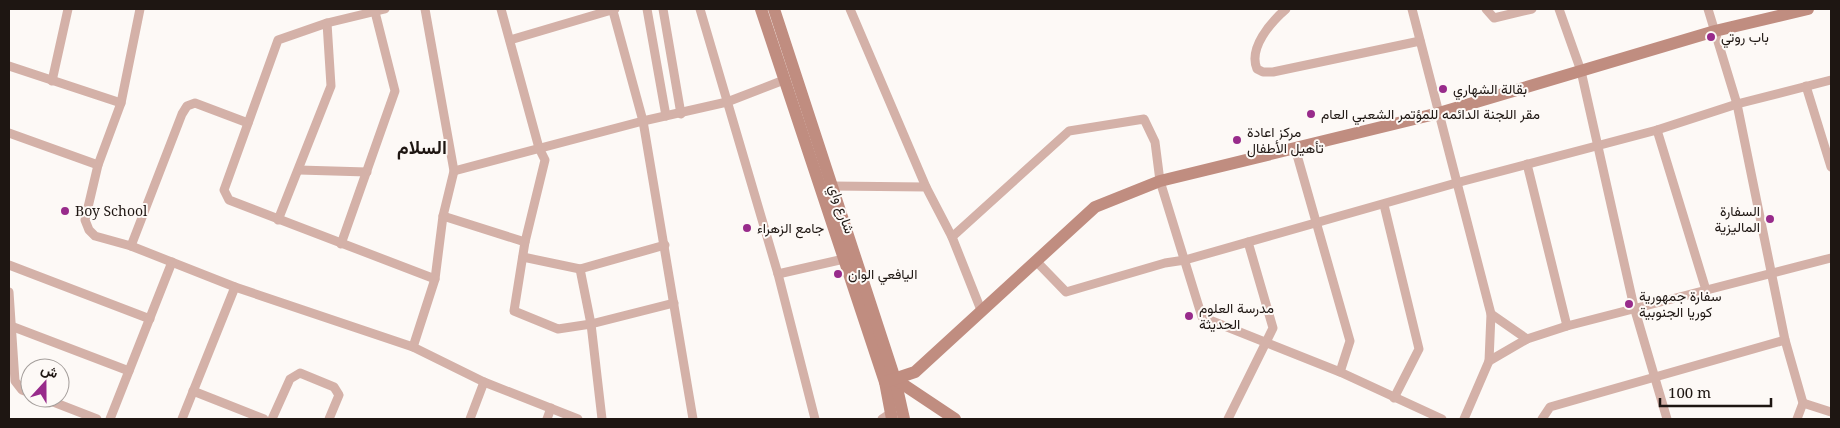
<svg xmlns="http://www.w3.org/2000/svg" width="1840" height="428" font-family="'Noto Serif',Vazirmatn,serif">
	<rect width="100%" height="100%" fill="#fdf9f6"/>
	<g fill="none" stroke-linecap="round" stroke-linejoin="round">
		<g stroke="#d4b1a8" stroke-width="9">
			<path d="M 140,9 L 121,103 L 98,165 L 85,220 L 89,230 L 95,236 L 131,246 L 235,287 L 413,347 L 484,382 L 578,419"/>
			<path d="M 385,9 L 327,23 L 278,40 L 224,190 L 229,200 L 435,279"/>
			<path d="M 501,9 L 539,148 L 545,160 L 525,242 L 514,311 L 558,329 L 591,324 L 674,303"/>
			<path d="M 647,9 L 666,116"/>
			<path d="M 663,9 L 681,114"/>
			<path d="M 700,9 L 778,274 L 815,419"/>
			<path d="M 850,9 L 926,187"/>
			<path d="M 1286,9 C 1271,22 1248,48 1257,69 L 1263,72 L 1273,72 L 1420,41"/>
			<path d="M 1412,9 L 1491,314 L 1489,361 L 1464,419"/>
			<path d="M 1486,9 L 1494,18 L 1532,9"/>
			<path d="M 1559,9 L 1581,71 L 1634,307 L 1667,419"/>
			<path d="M 1708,9 L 1737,104 L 1785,340 L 1803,403 L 1797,419"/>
			<path d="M 613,11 L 643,121 L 693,419"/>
			<path d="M 510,40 L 615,9"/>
			<path d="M 9,66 L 121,103"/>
			<path d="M 52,81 L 68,9"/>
			<path d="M 1806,86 L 1831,167"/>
			<path d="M 1657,130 L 1706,290"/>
			<path d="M 9,133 L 98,165"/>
			<path d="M 1295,148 L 1350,341 L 1340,372"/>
			<path d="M 1527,164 L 1567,326"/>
			<path d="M 299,170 L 367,172"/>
			<path d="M 454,171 L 643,121 L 727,102 L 784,80"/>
			<path d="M 832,186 L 926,187 L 952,237 L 981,310"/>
			<path d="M 1384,205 L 1419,349 L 1394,398"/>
			<path d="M 443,216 L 525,242"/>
			<path d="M 278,220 L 331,86 L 327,23"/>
			<path d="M 952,237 L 1069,131 L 1144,119 L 1155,142 L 1160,181 L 1202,317 L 1340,372 L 1442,419"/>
			<path d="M 341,244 L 395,91 L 375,12"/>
			<path d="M 131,246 L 182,114 L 187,106 L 195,103 L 248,123"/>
			<path d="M 523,257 L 580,269 L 665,245"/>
			<path d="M 1036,261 L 1066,292 L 1165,263 L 1185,260 L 1456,183 L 1657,130 L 1737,104 L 1831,80"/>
			<path d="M 9,265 L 150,319"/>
			<path d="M 580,269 L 591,324 L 602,419"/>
			<path d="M 778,274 L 844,259"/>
			<path d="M 9,292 L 15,381 L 22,390 L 30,393"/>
			<path d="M 1491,314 L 1527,339"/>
			<path d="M 11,326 L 129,371"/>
			<path d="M 413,347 L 435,279 L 443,216 L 454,171 L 425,9"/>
			<path d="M 1489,361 L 1527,339 L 1567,326 L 1831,258"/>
			<path d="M 193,391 L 264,419"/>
			<path d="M 43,398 L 97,419"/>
			<path d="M 1803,403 L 1831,412"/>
			<path d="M 110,419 L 172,262"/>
			<path d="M 182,419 L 235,287"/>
			<path d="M 272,419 L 290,379 L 300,373 L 334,387 L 339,395 L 329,419"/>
			<path d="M 470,419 L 484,382"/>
			<path d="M 547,419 L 551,408"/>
			<path d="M 882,419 L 891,413"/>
			<path d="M 1228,419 L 1273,328 L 1248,242"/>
			<path d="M 1542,419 L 1550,407 L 1785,340"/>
		</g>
		<g stroke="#c08d80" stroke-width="12">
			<path d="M 761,9 L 885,382 L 892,419"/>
			<path d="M 774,9 L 895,379 L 904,419"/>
			<path d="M 895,379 L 955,419"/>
			<path d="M 885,382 L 915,372 L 1095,207 L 1160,181 L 1439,113 L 1715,31 L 1808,9"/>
		</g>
	</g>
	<g fill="#982b8b" stroke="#fdf9f6" stroke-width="2">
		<circle cx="1711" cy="37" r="5"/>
		<circle cx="1443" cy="89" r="5"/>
		<circle cx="1311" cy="114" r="5"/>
		<circle cx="1237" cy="140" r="5"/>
		<circle cx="65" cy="211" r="5"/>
		<circle cx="1770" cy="219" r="5"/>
		<circle cx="747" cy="228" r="5"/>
		<circle cx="838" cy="274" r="5"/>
		<circle cx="1629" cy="304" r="5"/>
		<circle cx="1189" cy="316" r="5"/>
	</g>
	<g text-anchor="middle" stroke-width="4" stroke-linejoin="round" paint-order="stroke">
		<g font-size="14" fill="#1e1612" stroke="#fdf9f6" text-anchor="start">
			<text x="1721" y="42">باب روتي</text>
			<text x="1453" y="94">بقالة الشهاري</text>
			<text x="1321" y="119">مقر اللجنة الدائمه للمؤتمر الشعبي العام</text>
			<text x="1247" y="137">مركز اعادة<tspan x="1247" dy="16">تأهيل الأطفال</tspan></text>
			<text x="75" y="216">Boy School</text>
			<text x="1760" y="216" text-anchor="end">السفارة<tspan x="1760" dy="16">الماليزية</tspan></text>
			<text x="757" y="233">جامع الزهراء</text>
			<text x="848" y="279">اليافعي الوان</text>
			<text x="1639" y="301">سفارة جمهورية<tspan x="1639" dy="16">كوريا الجنوبية</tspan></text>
			<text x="1199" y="313">مدرسة العلوم<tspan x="1199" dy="16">الحديثة</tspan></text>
		</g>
		<g font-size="14" fill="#1e1612" stroke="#fdf9f6">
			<text transform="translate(842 209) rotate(71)" y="5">شارع واي</text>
		</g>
		<g font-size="19" font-weight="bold" fill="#1e1612" stroke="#fdf9f6">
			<text x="422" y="154">السلام</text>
		</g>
	</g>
	<rect width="1840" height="428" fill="none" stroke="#1e1612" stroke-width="20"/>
	<g transform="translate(45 383) rotate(21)"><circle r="24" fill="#fdf9f6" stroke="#a49e9b"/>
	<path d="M0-4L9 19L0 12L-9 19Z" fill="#982b8b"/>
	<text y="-8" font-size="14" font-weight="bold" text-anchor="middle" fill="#1e1612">ش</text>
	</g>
	<path d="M1660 398v8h111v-8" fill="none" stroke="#1e1612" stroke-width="2.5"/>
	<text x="1668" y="398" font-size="15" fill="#1e1612" stroke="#fdf9f6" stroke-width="4" paint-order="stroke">100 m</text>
</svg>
